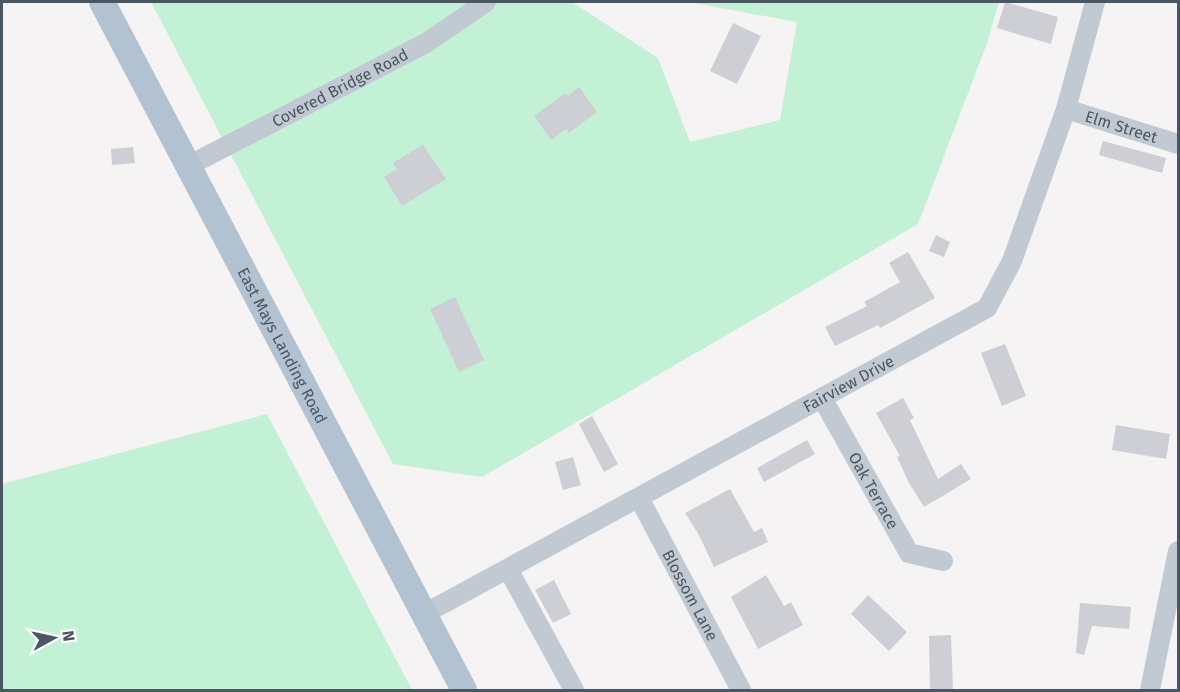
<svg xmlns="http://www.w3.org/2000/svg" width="1180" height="692" font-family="'Fira Sans',sans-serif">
	<rect width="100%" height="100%" fill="#f5f3f3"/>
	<g fill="#c3f1d5">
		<path d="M 151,2 L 572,2 L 658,58 L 690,142 L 780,120 L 797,22 L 688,2 L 999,2 L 986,46 L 918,224 L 482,477 L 393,464 Z"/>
		<path d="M 267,414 L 412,690 L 2,690 L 2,484 Z"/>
	</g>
	<g fill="#cdcfd5">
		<path d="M 1005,2 L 1058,17 L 1051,44 L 997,28 Z"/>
		<path d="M 733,23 L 761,36 L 737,84 L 710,71 Z"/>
		<path d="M 579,87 L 597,112 L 569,133 L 566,129 L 551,140 L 534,116 L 566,93 L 568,96 Z"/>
		<path d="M 1103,141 L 1166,158 L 1162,173 L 1099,155 Z"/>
		<path d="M 423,145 L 446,179 L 402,206 L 384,177 L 397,169 L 393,163 Z"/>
		<path d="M 133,147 L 135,163 L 112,165 L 111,149 Z"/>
		<path d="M 936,235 L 950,242 L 944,257 L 929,251 Z"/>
		<path d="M 908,252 L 935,298 L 880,328 L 878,325 L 835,346 L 825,327 L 867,306 L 864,302 L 900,282 L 889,263 Z"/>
		<path d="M 455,297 L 484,360 L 459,372 L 430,309 Z"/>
		<path d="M 1005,344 L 1026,396 L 1002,406 L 981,353 Z"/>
		<path d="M 903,398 L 914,418 L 910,420 L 938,479 L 961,464 L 971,479 L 924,507 L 909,483 L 897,457 L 900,456 L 876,413 Z"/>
		<path d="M 592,416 L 618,464 L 604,472 L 579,424 Z"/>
		<path d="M 1116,425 L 1170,434 L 1166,459 L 1112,450 Z"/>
		<path d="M 807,440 L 815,454 L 764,482 L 757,468 Z"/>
		<path d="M 573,457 L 581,485 L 563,490 L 555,462 Z"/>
		<path d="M 730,489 L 754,532 L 762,528 L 768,542 L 714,567 L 699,535 L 685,513 Z"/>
		<path d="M 766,575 L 784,606 L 791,602 L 803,625 L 758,649 L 731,597 Z"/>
		<path d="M 554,580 L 571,614 L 553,623 L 535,590 Z"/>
		<path d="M 868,595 L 907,632 L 889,651 L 851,614 Z"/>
		<path d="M 1080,603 L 1131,607 L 1129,629 L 1092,626 L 1084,655 L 1076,653 Z"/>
		<path d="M 951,635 L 953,690 L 930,690 L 929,636 Z"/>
	</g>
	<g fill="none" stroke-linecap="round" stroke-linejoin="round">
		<g stroke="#c1cad2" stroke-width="20">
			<path id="s1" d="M 1066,109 L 1178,144"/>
			<path id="s2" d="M 188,166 L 426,43 L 486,2"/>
			<path id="s3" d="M 822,398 L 909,553 L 943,561"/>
			<path id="s4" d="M 639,498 L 741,690"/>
			<path d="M 508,569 L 574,690"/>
			<path id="s5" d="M 424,614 L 987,308 L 1012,261 L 1066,109 L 1095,2"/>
			<path d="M 1150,690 L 1178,551"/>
		</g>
		<path stroke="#b3c2d1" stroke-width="26" id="s6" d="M 102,2 L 464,690"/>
	</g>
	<g text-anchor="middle" stroke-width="4.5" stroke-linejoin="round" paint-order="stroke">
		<g font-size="16" fill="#4a5661" stroke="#fff">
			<text dy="6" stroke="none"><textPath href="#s2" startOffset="171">Covered Bridge Road</textPath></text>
			<text dy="6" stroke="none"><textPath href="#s1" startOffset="58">Elm Street</textPath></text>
			<text dy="6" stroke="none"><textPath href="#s6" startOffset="388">East Mays Landing Road</textPath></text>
			<text dy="6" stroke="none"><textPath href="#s5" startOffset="483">Fairview Drive</textPath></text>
			<text dy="6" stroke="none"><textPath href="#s3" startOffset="106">Oak Terrace</textPath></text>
			<text dy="6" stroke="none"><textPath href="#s4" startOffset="110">Blossom Lane</textPath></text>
		</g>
	</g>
	<rect width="1180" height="692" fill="none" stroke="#4a5661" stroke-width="6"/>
	<g transform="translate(54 638) rotate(82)" stroke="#ffffff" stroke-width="4.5" paint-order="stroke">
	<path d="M0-4.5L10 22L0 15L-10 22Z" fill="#4a5661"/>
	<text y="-9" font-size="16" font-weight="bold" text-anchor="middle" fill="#4a5661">N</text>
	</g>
</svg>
